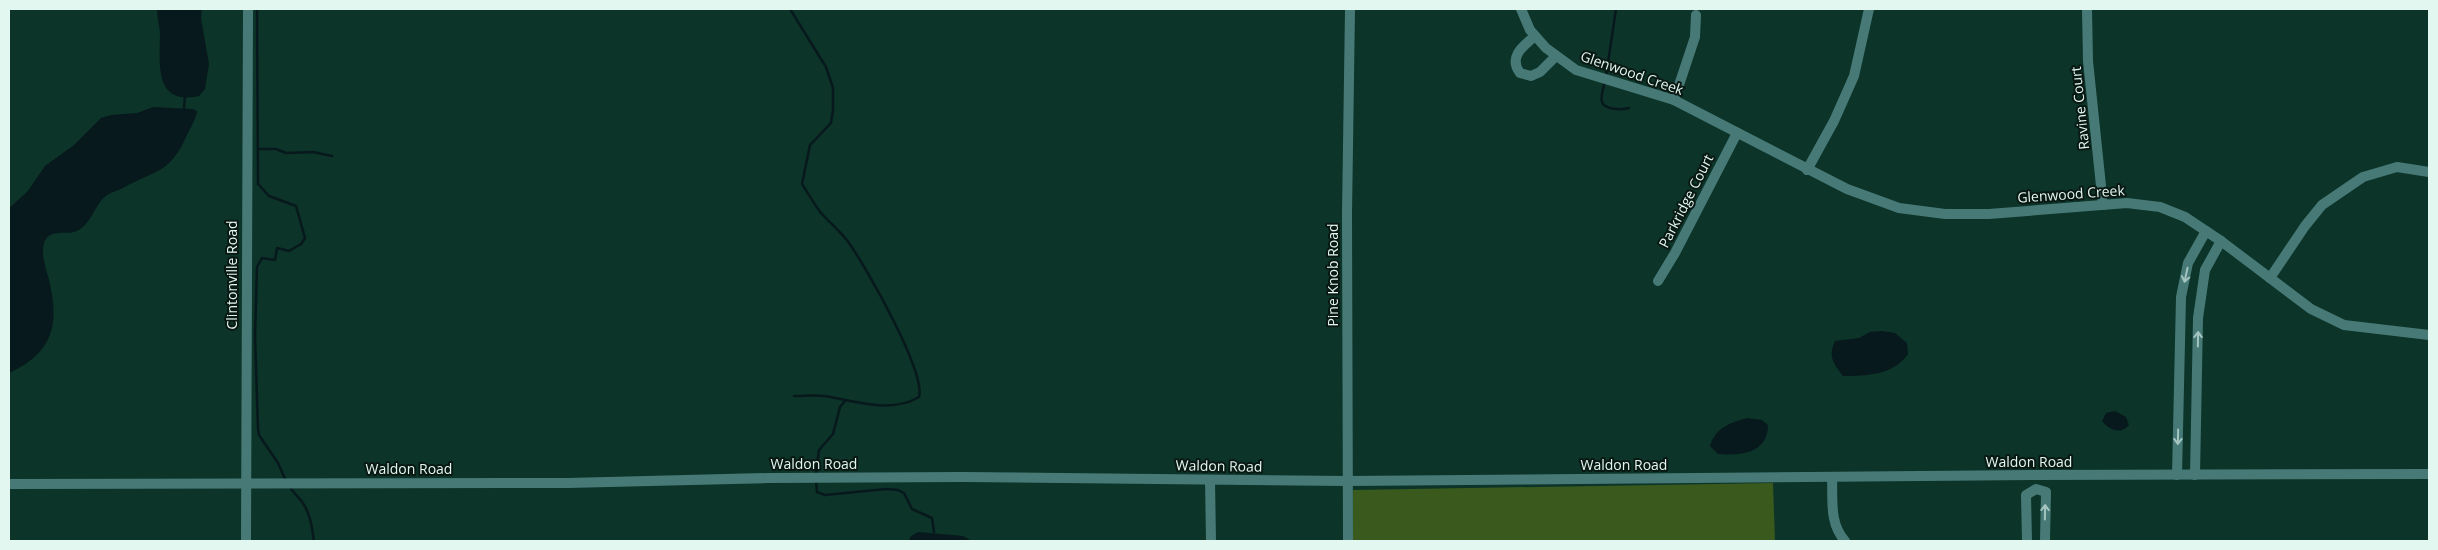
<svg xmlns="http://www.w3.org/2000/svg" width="2438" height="550" font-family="'Open Sans',sans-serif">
	<rect width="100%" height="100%" fill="#0c3429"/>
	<path fill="#395a1c" d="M 1773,483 L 1775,541 L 1353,541 L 1353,490 Z"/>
	<g fill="#07191c">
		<path d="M 157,9 L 202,9 L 201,18 L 209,64 L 205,89 L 199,96 C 153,106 160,62 160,32 C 159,24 157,17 157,9 Z"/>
		<path d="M 153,107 L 193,109 L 197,111 C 196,119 191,127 187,135 C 170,174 155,170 123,188 C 117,191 111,192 106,196 C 94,205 92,224 77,231 C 66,236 50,227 44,243 C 41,253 45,266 48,276 C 60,322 55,352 9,373 L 9,208 L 27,192 L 45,166 L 74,145 L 101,118 L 111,115 L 137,113 Z"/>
		<path d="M 1881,331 L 1895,333 L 1907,343 L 1908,354 C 1894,375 1866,376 1843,376 C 1833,363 1828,356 1835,341 L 1859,338 L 1870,332 Z"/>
		<path d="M 2115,411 L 2126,417 L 2129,425 C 2121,435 2109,430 2102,421 L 2106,413 Z"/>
		<path d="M 1748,418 L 1762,420 L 1768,425 C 1768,453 1741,456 1718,454 L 1710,446 C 1715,428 1731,422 1748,418 Z"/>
		<path d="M 918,532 L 963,536 L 972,541 L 909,541 L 911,536 Z"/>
	</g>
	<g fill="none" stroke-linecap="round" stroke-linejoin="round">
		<g stroke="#07191c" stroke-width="2.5">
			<path d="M 257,9 L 258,184 L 269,196 L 296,206 L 305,238 L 301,244 L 289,251 L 277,248 L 275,260 L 262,258 L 257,267 L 255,336 L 258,429 L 259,435 L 278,463 L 286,481"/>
			<path d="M 790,9 L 826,67 L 833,88 L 833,110 L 831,123 L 810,145 L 802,184 C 808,193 814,204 821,213 C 830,223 841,232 849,243 C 866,267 926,372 919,397 C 891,414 854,401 825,396 C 814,395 804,396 794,396"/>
			<path d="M 1606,76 L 1616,9"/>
			<path d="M 1605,81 C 1604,86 1600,97 1602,102 C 1605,110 1621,110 1629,108"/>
			<path d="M 184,108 L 185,95"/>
			<path d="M 258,149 L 276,149 L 286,153 L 313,152 L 332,156"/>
			<path d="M 816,474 L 819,450 L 833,434 L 840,407 L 845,401"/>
			<path d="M 816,480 L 817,492 L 825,495 L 886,489 L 898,490 L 904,493 L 912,509 L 932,518 L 934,532"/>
			<path d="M 289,485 C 293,494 300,497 304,505 C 311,516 312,529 314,541"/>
		</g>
		<g stroke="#477a77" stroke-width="10">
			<path d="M 1521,9 L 1530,30 L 1546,48 L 1576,70 L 1674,100 L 1847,189 L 1899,208 L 1945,214 L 1989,214 L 2127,203 L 2160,207 L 2185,217 L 2221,241 L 2311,309 L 2344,325 L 2429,335"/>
			<path d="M 2087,9 L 2088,61 L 2103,205"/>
			<path d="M 1535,36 C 1523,46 1508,57 1520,73 L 1531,76 L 1540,72 L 1556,56"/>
			<path d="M 1674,100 L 1695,37 L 1696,15"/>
			<path d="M 1807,170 L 1834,121 L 1854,76 L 1869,9"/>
			<path d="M 2270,278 L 2305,226 L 2322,205 L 2363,177 L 2397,167 L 2429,172"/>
			<path d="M 1658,281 L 1675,253 L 1737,133"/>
			<path d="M 2177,475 L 2181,297 L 2188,263 L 2206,231"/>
			<path d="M 2195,475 L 2198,318 L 2205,270 L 2221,241"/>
			<path d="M 1832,477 C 1833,500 1829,523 1845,541"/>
			<path d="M 1210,480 L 1211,541"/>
			<path d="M 9,484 L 568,483 L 769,478 L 962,477 L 1348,481 L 2036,475 L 2429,474"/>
			<path d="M 246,541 L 248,9"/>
			<path d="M 1348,541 L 1347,214 L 1350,9"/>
			<path d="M 2027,541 L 2026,495 L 2036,489 L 2046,492 L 2045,541"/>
		</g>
	</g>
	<defs><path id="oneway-shaft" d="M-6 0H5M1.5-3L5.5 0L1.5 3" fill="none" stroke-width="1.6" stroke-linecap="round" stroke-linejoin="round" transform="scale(1.25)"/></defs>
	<g stroke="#a4c5bf">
		<use href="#oneway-shaft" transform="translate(2186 275) rotate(102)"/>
		<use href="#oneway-shaft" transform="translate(2198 339) rotate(-89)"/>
		<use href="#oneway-shaft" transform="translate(2178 437) rotate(91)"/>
		<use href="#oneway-shaft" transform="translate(2045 512) rotate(-89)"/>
	</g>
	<g text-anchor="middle" stroke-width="4" stroke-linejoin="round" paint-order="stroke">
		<g font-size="14" fill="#e2f7ef" stroke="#091813">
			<text transform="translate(1632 73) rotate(19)" y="5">Glenwood Creek</text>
			<text transform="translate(2080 108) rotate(-96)" y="5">Ravine Court</text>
			<text transform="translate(2071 194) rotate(-4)" y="5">Glenwood Creek</text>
			<text transform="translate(1686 201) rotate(-63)" y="5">Parkridge Court</text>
			<text transform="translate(232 275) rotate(-90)" y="5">Clintonville Road</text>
			<text transform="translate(1333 275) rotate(-90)" y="5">Pine Knob Road</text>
			<text x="2029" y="467">Waldon Road</text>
			<text x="814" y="469">Waldon Road</text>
			<text x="1624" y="470">Waldon Road</text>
			<text transform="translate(1219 466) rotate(1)" y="5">Waldon Road</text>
			<text x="409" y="474">Waldon Road</text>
		</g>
	</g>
	<rect width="2438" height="550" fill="none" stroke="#e2f7ef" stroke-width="20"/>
</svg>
